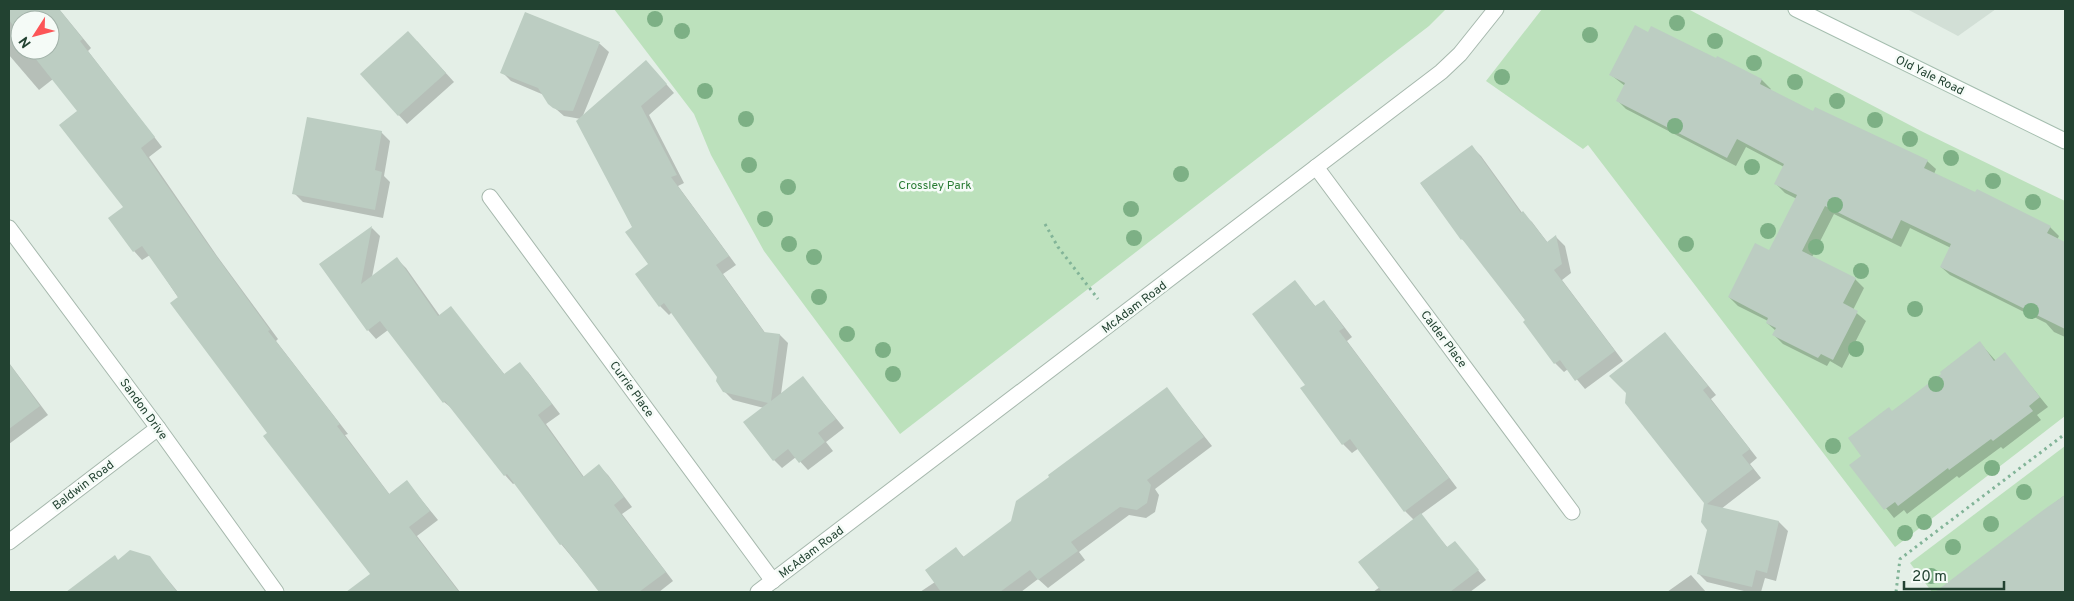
<svg xmlns="http://www.w3.org/2000/svg" width="2074" height="601" font-family="Overpass,sans-serif">
	<rect width="100%" height="100%" fill="#e4efe7"/>
	<path fill="#d2dfd6" d="M 1907,9 L 1996,9 L 1958,36 Z"/>
	<g fill="#bce1bc">
		<path d="M 614,9 L 1446,9 L 1429,26 L 900,434 L 764,251 L 711,155 L 694,114 Z"/>
		<path d="M 1542,9 L 1688,9 L 1923,132 L 2065,201 L 2065,416 L 1895,547 L 1588,145 L 1583,149 L 1486,81 Z"/>
		<path d="M 2065,446 L 2065,592 L 1932,592 L 1910,563 Z"/>
	</g>
	<g fill="#0003" fill-rule="evenodd">
		<path d="M 9,9 L 59,9 L 91,48 L 88,51 L 162,147 L 149,157 L 217,256 L 278,339 L 276,341 L 348,434 L 345,435 L 390,495 L 407,482 L 438,520 L 417,536 L 460,592 L 375,592 L 365,579 L 372,574 L 268,433 L 150,255 L 142,260 L 134,251 L 125,207 L 79,111 L 53,79 L 39,90 L 9,55 ZM 20,20 L 50,20 L 50,50 L 20,50 Z"/>
		<path d="M 526,13 L 600,44 L 609,52 L 582,118 L 654,70 L 674,93 L 649,115 L 684,183 L 678,186 L 736,265 L 723,274 L 766,334 L 780,335 L 788,343 L 781,394 L 803,378 L 844,428 L 826,442 L 833,451 L 808,470 L 796,457 L 782,468 L 774,460 L 764,408 L 733,400 L 724,391 L 719,377 L 672,312 L 669,315 L 660,306 L 637,274 L 650,264 L 581,119 L 564,116 L 549,103 L 544,95 L 511,81 L 502,72 Z"/>
		<path d="M 1648,34 L 1716,60 L 1717,58 L 1762,80 L 1771,89 L 1770,90 L 1814,113 L 1927,161 L 1936,169 L 1934,174 L 2050,227 L 2059,236 L 2057,240 L 2065,246 L 2065,337 L 2054,332 L 2046,323 L 1950,275 L 1941,267 L 1951,248 L 1910,228 L 1901,247 L 1834,214 L 1812,257 L 1855,279 L 1864,288 L 1853,310 L 1866,321 L 1842,368 L 1830,361 L 1827,366 L 1783,344 L 1774,335 L 1776,331 L 1767,323 L 1768,321 L 1738,306 L 1729,297 L 1770,252 L 1797,199 L 1785,193 L 1776,184 L 1784,167 L 1746,147 L 1736,166 L 1626,109 L 1617,100 L 1625,86 L 1611,75 Z"/>
		<path d="M 417,41 L 454,82 L 407,124 L 362,75 Z"/>
		<path d="M 381,132 L 390,141 L 384,176 L 390,182 L 383,218 L 303,202 L 294,193 Z"/>
		<path d="M 1472,147 L 1481,156 L 1523,214 L 1532,222 L 1548,243 L 1556,237 L 1565,246 L 1571,273 L 1562,280 L 1623,361 L 1585,389 L 1568,369 L 1564,372 L 1555,363 L 1525,322 L 1526,321 L 1471,248 L 1462,239 L 1421,184 Z"/>
		<path d="M 372,228 L 380,236 L 372,277 L 397,259 L 406,268 L 440,316 L 451,308 L 505,375 L 519,364 L 528,372 L 560,414 L 546,424 L 584,477 L 599,466 L 608,475 L 632,507 L 622,514 L 673,581 L 659,592 L 601,592 L 561,544 L 515,483 L 513,484 L 505,475 L 454,410 L 444,402 L 388,330 L 376,339 L 368,330 L 320,264 Z"/>
		<path d="M 1295,282 L 1316,307 L 1323,302 L 1332,311 L 1352,337 L 1347,341 L 1457,488 L 1420,515 L 1448,548 L 1455,542 L 1486,580 L 1470,592 L 1373,592 L 1380,587 L 1414,520 L 1405,511 L 1359,448 L 1352,453 L 1343,444 L 1307,385 Z"/>
		<path d="M 1665,333 L 1716,395 L 1711,399 L 1757,458 L 1750,464 L 1761,478 L 1721,509 L 1779,522 L 1788,531 L 1776,581 L 1765,578 L 1761,592 L 1748,592 L 1707,582 L 1698,573 L 1708,530 L 1706,503 Z"/>
		<path d="M 1980,343 L 1996,361 L 2005,354 L 2048,407 L 2037,415 L 2041,420 L 2003,449 L 2001,447 L 1959,478 L 1957,476 L 1907,514 L 1904,510 L 1894,518 L 1851,465 L 1863,456 L 1892,412 L 1943,374 Z"/>
		<path d="M 9,363 L 48,415 L 9,444 Z"/>
		<path d="M 1167,389 L 1212,446 L 1155,489 L 1159,495 L 1155,512 L 1146,518 L 1129,515 L 1079,552 L 1085,560 L 1048,588 L 1038,579 L 1021,592 L 920,592 L 935,582 L 956,549 L 964,557 L 1012,522 Z"/>
		<path d="M 2065,495 L 2065,592 L 1967,592 L 1956,578 Z"/>
		<path d="M 149,557 L 178,592 L 74,592 L 72,589 L 118,561 Z"/>
		<path d="M 1691,575 L 1706,592 L 1667,592 Z"/>
	</g>
	<g fill="#bccdc2">
		<path d="M 9,9 L 59,9 L 83,39 L 80,41 L 155,137 L 141,148 L 209,246 L 270,330 L 268,331 L 340,424 L 337,426 L 389,494 L 407,480 L 430,511 L 409,527 L 459,592 L 346,592 L 370,574 L 263,436 L 267,433 L 170,303 L 178,297 L 142,246 L 133,252 L 108,218 L 123,207 L 59,125 L 77,111 L 31,53 L 34,51 L 33,50 L 50,50 L 50,20 L 20,20 L 20,34 L 9,20 Z"/>
		<path d="M 525,12 L 600,42 L 573,111 L 558,110 L 553,108 L 548,104 L 538,88 L 500,73 Z"/>
		<path d="M 1635,25 L 1648,32 L 1651,26 L 1716,58 L 1717,56 L 1762,79 L 1760,84 L 1813,111 L 1815,107 L 1928,160 L 1924,168 L 1975,192 L 1977,189 L 2051,226 L 2047,233 L 2065,242 L 2065,329 L 1940,267 L 1951,244 L 1901,220 L 1892,239 L 1825,206 L 1802,251 L 1856,278 L 1843,303 L 1858,311 L 1833,360 L 1821,354 L 1818,358 L 1772,335 L 1776,328 L 1766,323 L 1768,318 L 1728,297 L 1755,243 L 1769,250 L 1797,195 L 1774,184 L 1784,164 L 1737,139 L 1727,158 L 1616,101 L 1625,83 L 1609,75 Z"/>
		<path d="M 408,31 L 446,73 L 398,116 L 360,74 Z"/>
		<path d="M 646,60 L 667,84 L 641,106 L 677,175 L 671,177 L 729,256 L 716,265 L 764,332 L 780,334 L 771,401 L 803,376 L 836,419 L 818,433 L 825,442 L 799,463 L 788,449 L 773,461 L 743,422 L 768,403 L 723,392 L 716,381 L 717,377 L 664,303 L 659,307 L 635,274 L 648,264 L 625,232 L 632,227 L 576,121 Z"/>
		<path d="M 307,117 L 382,131 L 375,170 L 382,172 L 375,210 L 292,194 Z"/>
		<path d="M 1472,145 L 1521,213 L 1523,211 L 1547,242 L 1556,235 L 1562,264 L 1554,270 L 1615,351 L 1575,381 L 1560,360 L 1554,364 L 1523,322 L 1525,320 L 1462,239 L 1461,240 L 1420,183 Z"/>
		<path d="M 372,226 L 361,284 L 397,257 L 438,316 L 451,306 L 504,374 L 520,362 L 552,404 L 538,415 L 583,477 L 599,464 L 624,497 L 614,505 L 666,572 L 639,592 L 599,592 L 562,544 L 560,545 L 507,474 L 504,476 L 445,401 L 443,403 L 380,321 L 367,331 L 319,264 Z"/>
		<path d="M 1295,280 L 1315,306 L 1324,300 L 1344,328 L 1339,331 L 1449,478 L 1404,512 L 1350,439 L 1342,445 L 1300,388 L 1305,385 L 1252,314 Z"/>
		<path d="M 1665,332 L 1708,386 L 1703,390 L 1750,449 L 1742,455 L 1753,469 L 1707,504 L 1779,521 L 1767,573 L 1756,570 L 1752,587 L 1697,574 L 1707,530 L 1701,522 L 1704,503 L 1625,403 L 1626,393 L 1609,376 Z"/>
		<path d="M 1980,341 L 1994,361 L 2005,352 L 2040,397 L 2029,406 L 2033,411 L 1993,441 L 1991,439 L 1949,470 L 1948,468 L 1898,506 L 1895,502 L 1884,510 L 1849,465 L 1861,456 L 1848,438 L 1889,407 L 1892,411 L 1941,374 L 1940,372 Z"/>
		<path d="M 9,363 L 40,406 L 9,429 Z"/>
		<path d="M 1167,387 L 1204,437 L 1147,480 L 1151,485 L 1147,503 L 1137,510 L 1120,507 L 1071,542 L 1078,551 L 1038,580 L 1030,570 L 1000,592 L 941,592 L 925,570 L 956,547 L 963,557 L 1011,521 L 1016,501 L 1049,477 L 1048,475 Z"/>
		<path d="M 2065,495 L 2065,592 L 1935,592 L 2046,508 Z"/>
		<path d="M 1421,513 L 1447,547 L 1455,541 L 1479,570 L 1450,592 L 1382,592 L 1358,562 Z"/>
		<path d="M 130,550 L 150,556 L 177,592 L 66,592 L 115,555 L 118,560 Z"/>
	</g>
	<g fill="none" stroke-linecap="round" stroke-linejoin="round">
		<g stroke="#a6b8ad" stroke-width="17">
			<g id="minor">
				<path d="M 1316,167 L 1572,512"/>
				<path d="M 490,197 L 773,581"/>
				<path d="M 9,228 L 158,428 L 276,592"/>
				<path d="M 9,542 L 158,428"/>
				<path d="M 758,592 L 1441,72 L 1460,54 L 1496,9"/>
			</g>
		</g>
		<g stroke="#a5beaf" stroke-width="17">
			<path id="secondary" d="M 1796,9 L 2065,141"/>
		</g>
		<g stroke="#82b498" stroke-width="3" stroke-dasharray="2.5 4" stroke-linecap="butt">
			<path d="M 1045,224 L 1058,247 L 1098,299"/>
			<path d="M 1896,592 L 1900,559 L 2065,434"/>
		</g>
		<use href="#minor" stroke="#fff" stroke-width="15"/>
		<use href="#secondary" stroke="#fff" stroke-width="15"/>
	</g>
	<g fill="#7db085">
		<circle cx="655" cy="19" r="8"/>
		<circle cx="1677" cy="23" r="8"/>
		<circle cx="682" cy="31" r="8"/>
		<circle cx="1590" cy="35" r="8"/>
		<circle cx="1715" cy="41" r="8"/>
		<circle cx="1754" cy="63" r="8"/>
		<circle cx="1502" cy="77" r="8"/>
		<circle cx="1795" cy="82" r="8"/>
		<circle cx="705" cy="91" r="8"/>
		<circle cx="1837" cy="101" r="8"/>
		<circle cx="746" cy="119" r="8"/>
		<circle cx="1875" cy="120" r="8"/>
		<circle cx="1675" cy="126" r="8"/>
		<circle cx="1910" cy="139" r="8"/>
		<circle cx="1951" cy="158" r="8"/>
		<circle cx="749" cy="165" r="8"/>
		<circle cx="1752" cy="167" r="8"/>
		<circle cx="1181" cy="174" r="8"/>
		<circle cx="1993" cy="181" r="8"/>
		<circle cx="788" cy="187" r="8"/>
		<circle cx="2033" cy="202" r="8"/>
		<circle cx="1835" cy="205" r="8"/>
		<circle cx="1131" cy="209" r="8"/>
		<circle cx="765" cy="219" r="8"/>
		<circle cx="1768" cy="231" r="8"/>
		<circle cx="1134" cy="238" r="8"/>
		<circle cx="789" cy="244" r="8"/>
		<circle cx="1686" cy="244" r="8"/>
		<circle cx="1816" cy="247" r="8"/>
		<circle cx="814" cy="257" r="8"/>
		<circle cx="1861" cy="271" r="8"/>
		<circle cx="819" cy="297" r="8"/>
		<circle cx="1915" cy="309" r="8"/>
		<circle cx="2031" cy="311" r="8"/>
		<circle cx="847" cy="334" r="8"/>
		<circle cx="1856" cy="349" r="8"/>
		<circle cx="883" cy="350" r="8"/>
		<circle cx="893" cy="374" r="8"/>
		<circle cx="1936" cy="384" r="8"/>
		<circle cx="1833" cy="446" r="8"/>
		<circle cx="1992" cy="468" r="8"/>
		<circle cx="2024" cy="492" r="8"/>
		<circle cx="1924" cy="522" r="8"/>
		<circle cx="1991" cy="524" r="8"/>
		<circle cx="1905" cy="533" r="8"/>
		<circle cx="1953" cy="547" r="8"/>
		<circle cx="1931" cy="576" r="8"/>
	</g>
	<g text-anchor="middle" stroke-width="5" stroke-linejoin="round" paint-order="stroke">
		<g font-size="12" fill="#224231" stroke="#f5fbf7">
			<text transform="translate(1930 75) rotate(26)" y="4">Old Yale Road</text>
			<text transform="translate(1134 307) rotate(-37)" y="4">McAdam Road</text>
			<text transform="translate(1444 339) rotate(53)" y="4">Calder Place</text>
			<text transform="translate(632 389) rotate(54)" y="4">Currie Place</text>
			<text transform="translate(144 409) rotate(54)" y="4">Sandon Drive</text>
			<text transform="translate(83 485) rotate(-37)" y="4">Baldwin Road</text>
			<text transform="translate(811 552) rotate(-37)" y="4">McAdam Road</text>
		</g>
		<g font-size="12" fill="#297c34" stroke="#f5fbf7">
			<text x="935" y="189">Crossley Park</text>
		</g>
	</g>
	<rect width="2074" height="601" fill="none" stroke="#224231" stroke-width="20"/>
	<g transform="translate(35 35) rotate(234)"><circle r="24" fill="#f5fbf7" stroke="#a1b1a8"/>
	<path d="M0-4L9 19L0 12L-9 19Z" fill="#fc5557"/>
	<text y="-8" font-size="14" font-weight="bold" text-anchor="middle" fill="#224231">N</text>
	</g>
	<path d="M1904 581v8h100v-8" fill="none" stroke="#224231" stroke-width="2.5"/>
	<text x="1912" y="581" font-size="15" fill="#224231" stroke="#f5fbf7" stroke-width="4" paint-order="stroke">20 m</text>
</svg>
